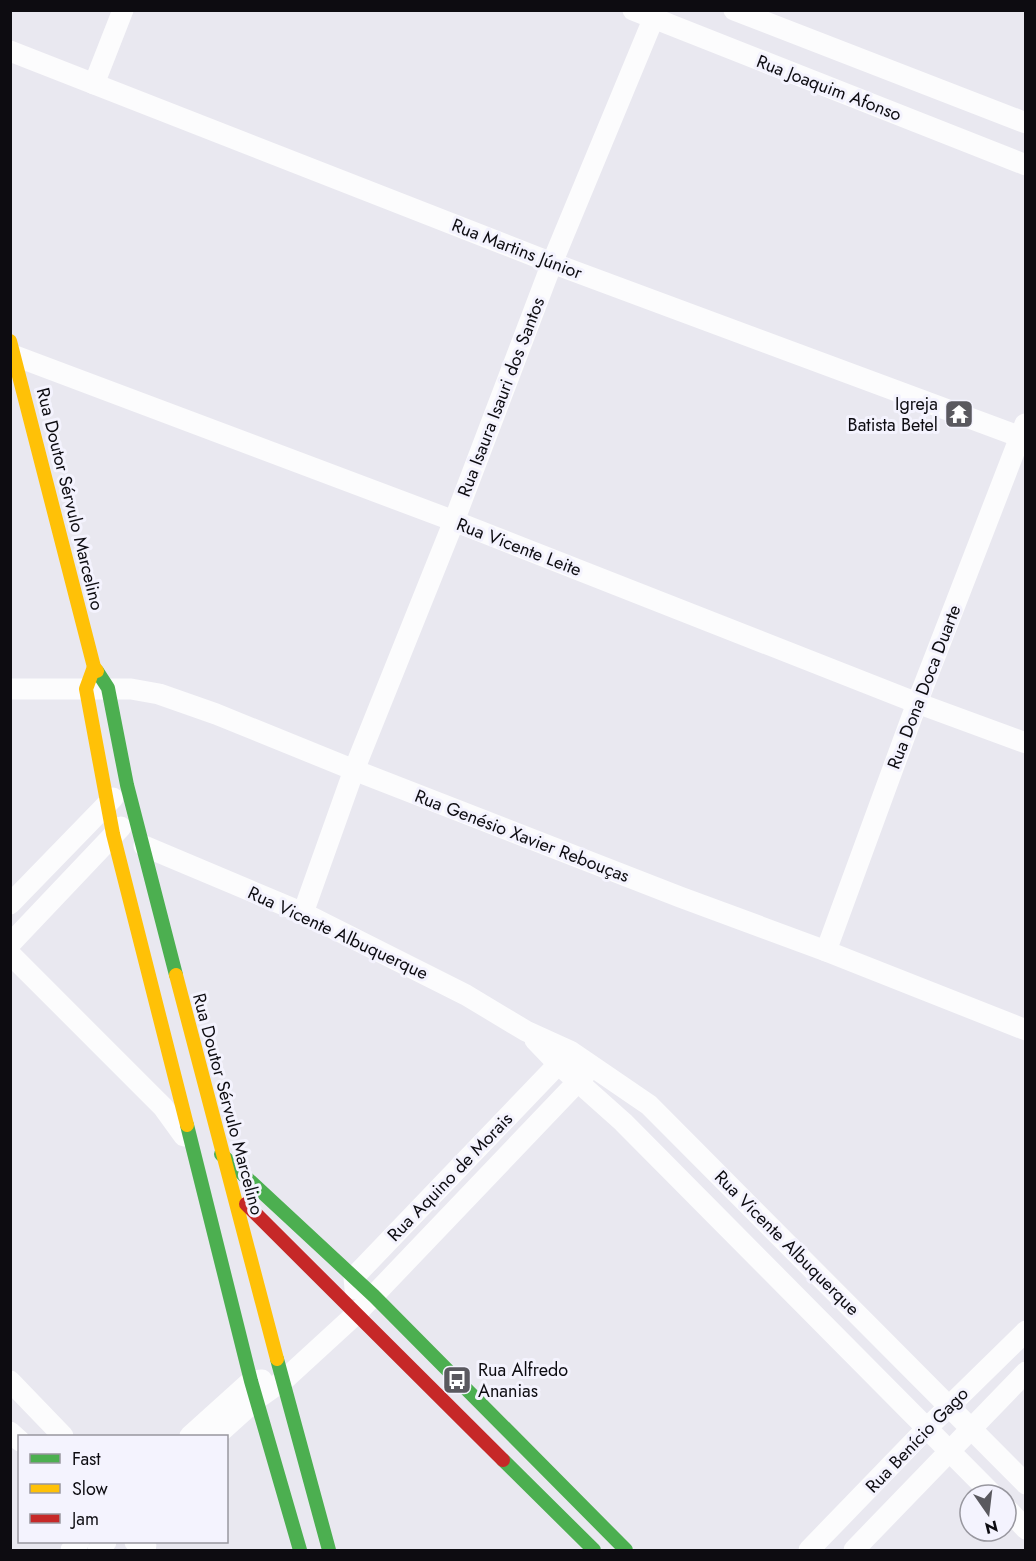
<svg xmlns="http://www.w3.org/2000/svg" width="1036" height="1561" font-family="Jost,sans-serif">
	<rect width="100%" height="100%" fill="#e9e8f0"/>
	<g fill="none" stroke-linecap="round" stroke-linejoin="round">
		<g stroke="#fcfcfd" stroke-width="21">
			<path d="M 633,10 L 1026,165"/>
			<path d="M 734,10 L 1026,123"/>
			<path d="M 10,51 L 552,263 L 1026,439"/>
			<path d="M 94,84 L 123,10"/>
			<path d="M 10,354 L 454,521 L 917,703 L 1026,743"/>
			<path d="M 10,689 L 131,689 L 159,694 L 216,714 L 354,770 L 680,897 L 826,951 L 1026,1030"/>
			<path d="M 144,846 L 303,913 L 466,995 L 526,1031 L 570,1051 L 649,1105 L 1026,1484"/>
			<path d="M 10,904 L 113,798"/>
			<path d="M 303,913 L 354,770 L 454,521 L 552,263 L 657,10"/>
			<path d="M 10,944 L 121,827"/>
			<path d="M 826,951 L 917,703 L 1025,424"/>
			<path d="M 10,954 L 163,1107 L 184,1136"/>
			<path d="M 535,1040 L 558,1064 L 623,1122 L 993,1495"/>
			<path d="M 355,1289 L 354,1277 L 567,1055"/>
			<path d="M 10,1381 L 63,1436"/>
			<path d="M 10,1432 L 20,1441"/>
			<path d="M 190,1436 L 251,1381 L 262,1380"/>
			<path d="M 216,1436 L 257,1399 L 284,1380 L 356,1314 L 588,1071"/>
			<path d="M 1006,1508 L 1026,1529"/>
			<path d="M 135,1542 L 146,1546"/>
			<path d="M 71,1550 L 79,1542"/>
			<path d="M 98,1550 L 106,1542"/>
			<path d="M 809,1550 L 927,1428 L 1026,1331"/>
			<path d="M 854,1550 L 1026,1372"/>
		</g>
		<g stroke="#4caf50" stroke-width="14">
			<path d="M 97,671 L 108,688 L 127,785 L 176,975"/>
			<path d="M 187,1125 L 251,1381 L 300,1550"/>
			<path d="M 221,1154 L 374,1296 L 626,1550"/>
			<path d="M 277,1359 L 329,1550"/>
			<path d="M 503,1460 L 594,1550"/>
		</g>
		<g stroke="#ffc107" stroke-width="14">
			<path d="M 10,341 L 94,667 L 97,671"/>
			<path d="M 94,667 L 86,689 L 113,834 L 187,1125"/>
			<path d="M 176,975 L 277,1359"/>
		</g>
		<path stroke="#c62828" stroke-width="14" d="M 246,1204 L 503,1460"/>
	</g>
	<defs>
		<g id="temple-square" transform="scale(1.5)"><rect x="-9" y="-9" width="18" height="18" rx="4" fill="#5a595f" stroke="#f4f3fe"/><path d="M0-6L5-2H3V0L6.5 2.5H4V6H1.5V3h-3V6H-4V2.5H-6.5L-3 0V-2H-5Z" fill="#fff"/></g>
		<g id="bus-square" transform="scale(1.5)"><rect x="-9" y="-9" width="18" height="18" rx="4" fill="#5a595f" stroke="#f4f3fe"/><path d="M-5-6H5V4H4V6H2V4H-2V6H-4V4H-5ZM-3.5-4V0h7V-4ZM-3.5 1.2v1.5H-2V1.2ZM2 1.2v1.5H3.5V1.2Z" fill="#fff"/></g>
	</defs>
	<g fill-rule="evenodd">
		<use href="#temple-square" x="959" y="414"/>
		<use href="#bus-square" x="457" y="1380"/>
	</g>
	<g text-anchor="middle" stroke-width="6" stroke-linejoin="round" paint-order="stroke">
		<g font-size="18" fill="#0d0c11" stroke="#f4f3fe">
			<text transform="translate(829 88) rotate(21)" y="6">Rua Joaquim Afonso</text>
			<text transform="translate(517 249) rotate(21)" y="6">Rua Martins Júnior</text>
			<text transform="translate(501 397) rotate(-69)" y="6">Rua Isaura Isauri dos Santos</text>
			<text transform="translate(70 499) rotate(76)" y="6">Rua Doutor Sérvulo Marcelino</text>
			<text transform="translate(519 547) rotate(21)" y="6">Rua Vicente Leite</text>
			<text transform="translate(924 687) rotate(-69)" y="6">Rua Dona Doca Duarte</text>
			<text transform="translate(522 836) rotate(21)" y="6">Rua Genésio Xavier Rebouças</text>
			<text transform="translate(338 933) rotate(25)" y="6">Rua Vicente Albuquerque</text>
			<text transform="translate(228 1104) rotate(75)" y="6">Rua Doutor Sérvulo Marcelino</text>
			<text transform="translate(450 1177) rotate(-46)" y="6">Rua Aquino de Morais</text>
			<text transform="translate(787 1243) rotate(45)" y="6">Rua Vicente Albuquerque</text>
			<text transform="translate(917 1440) rotate(-46)" y="6">Rua Benício Gago</text>
		</g>
		<g font-size="18" fill="#0d0c11" stroke="#f4f3fe" text-anchor="end">
			<text x="938" y="410">Igreja<tspan x="938" dy="21">Batista Betel</tspan></text>
			<text x="478" y="1376" text-anchor="start">Rua Alfredo<tspan x="478" dy="21">Ananias</tspan></text>
		</g>
	</g>
	<rect width="1036" height="1561" fill="none" stroke="#0d0c11" stroke-width="24"/>
	<rect x="18" y="1435" width="210" height="108" fill="#f4f3fe" stroke="#98979f" stroke-width="1.5"/>
	<rect x="30" y="1454" width="30" height="9" fill="#4caf50" stroke="#98979f" stroke-width="1.5"/>
	<text x="72" y="1465" font-size="18" fill="#0d0c11">Fast</text>
	<rect x="30" y="1484" width="30" height="9" fill="#ffc107" stroke="#98979f" stroke-width="1.5"/>
	<text x="72" y="1495" font-size="18" fill="#0d0c11">Slow</text>
	<rect x="30" y="1514" width="30" height="9" fill="#c62828" stroke="#98979f" stroke-width="1.5"/>
	<text x="72" y="1525" font-size="18" fill="#0d0c11">Jam</text>
	<g transform="translate(988 1513) rotate(166)"><circle r="28" fill="#f4f3fe" stroke="#98979f" stroke-width="1.5"/>
	<path d="M0-4.5L10 22L0 15L-10 22Z" fill="#5a595f"/>
	<text y="-9" font-size="16" font-weight="bold" text-anchor="middle" fill="#0d0c11">N</text>
	</g>
</svg>
